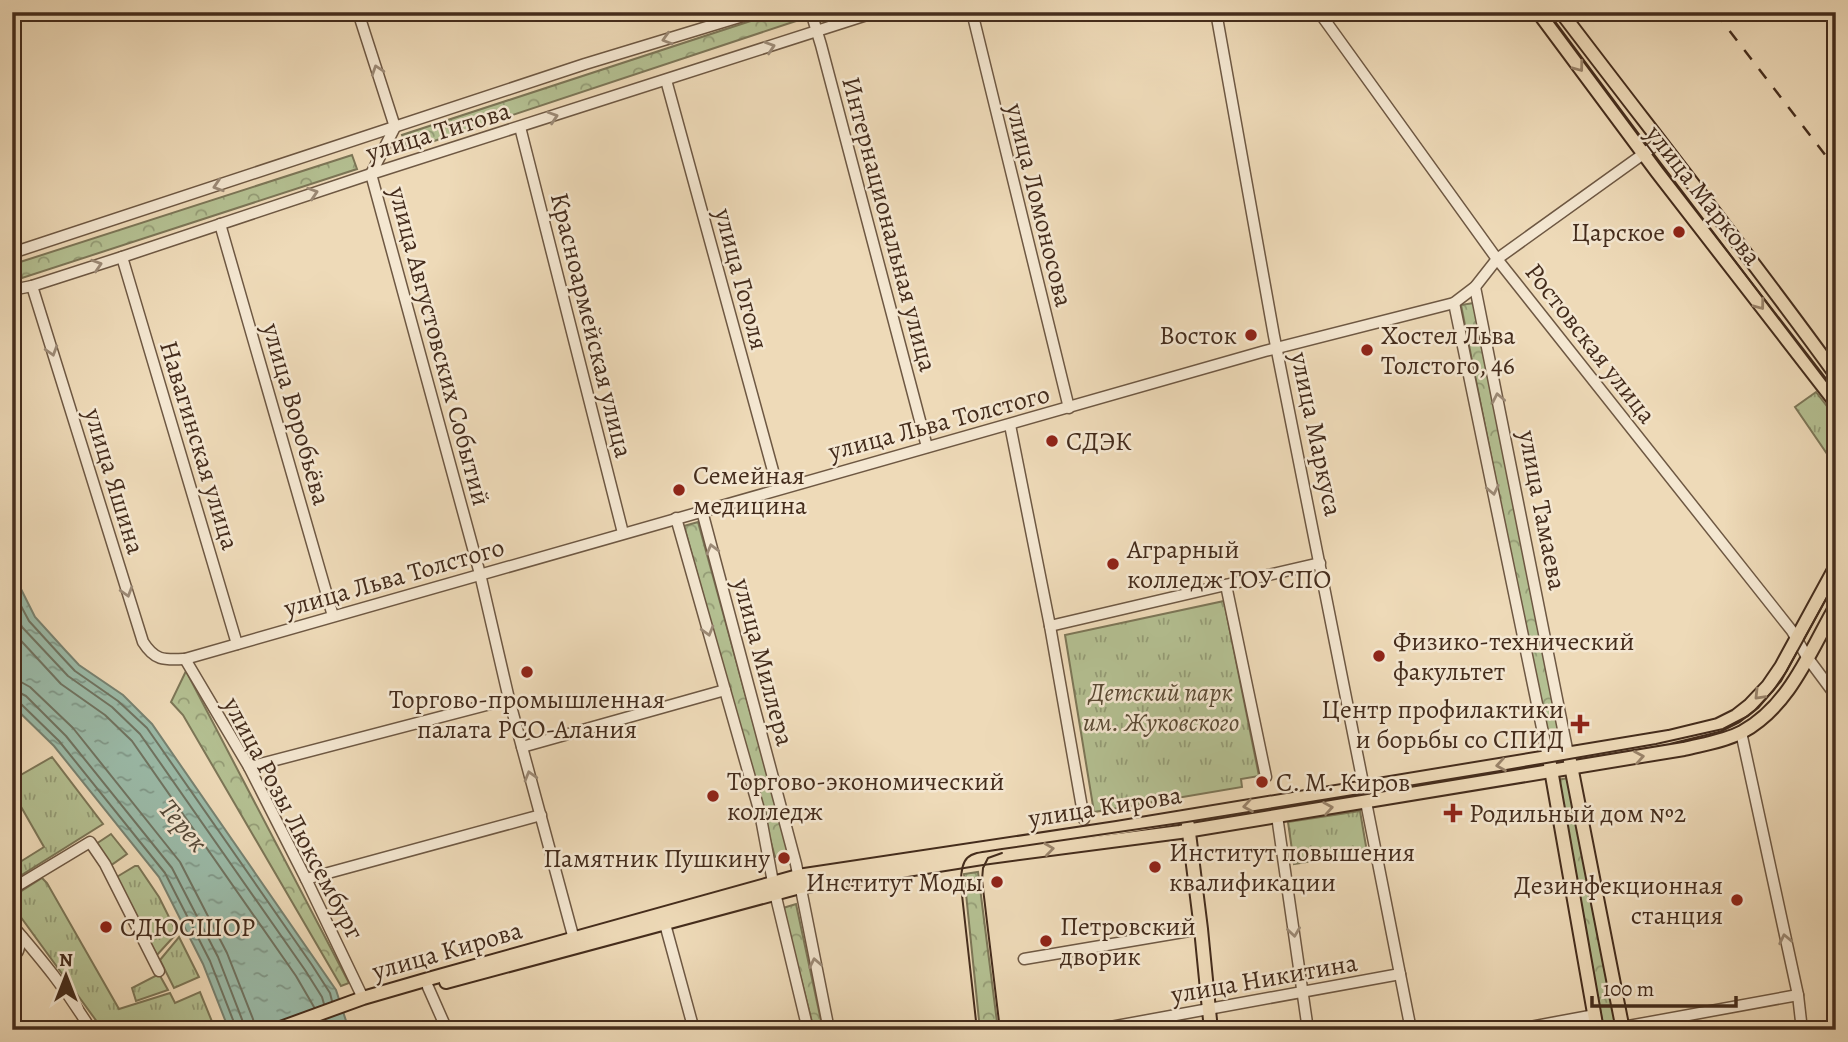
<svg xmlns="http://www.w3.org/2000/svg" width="1848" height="1042" font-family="Alegreya,serif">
	<defs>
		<pattern id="grass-tufts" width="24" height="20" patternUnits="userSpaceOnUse" patternTransform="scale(1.75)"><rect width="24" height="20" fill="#b4c092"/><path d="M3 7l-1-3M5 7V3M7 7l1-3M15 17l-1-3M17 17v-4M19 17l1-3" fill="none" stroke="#949c76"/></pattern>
		<pattern id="forest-crowns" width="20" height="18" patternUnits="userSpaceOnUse" patternTransform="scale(1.75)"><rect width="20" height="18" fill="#b4c092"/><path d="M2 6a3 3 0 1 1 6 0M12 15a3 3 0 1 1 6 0" fill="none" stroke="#949c76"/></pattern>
		<pattern id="water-ripples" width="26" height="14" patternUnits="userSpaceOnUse" patternTransform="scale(1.75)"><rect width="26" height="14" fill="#9bbba9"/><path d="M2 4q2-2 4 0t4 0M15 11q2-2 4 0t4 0" fill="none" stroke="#809889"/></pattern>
	</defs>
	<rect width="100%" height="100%" fill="#eedab8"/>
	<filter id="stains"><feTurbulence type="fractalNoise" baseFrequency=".00286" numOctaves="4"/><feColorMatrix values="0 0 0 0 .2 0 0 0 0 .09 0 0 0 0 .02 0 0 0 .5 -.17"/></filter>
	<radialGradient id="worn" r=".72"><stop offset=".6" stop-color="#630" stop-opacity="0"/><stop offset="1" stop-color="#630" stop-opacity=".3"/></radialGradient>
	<g fill="url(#grass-tufts)" stroke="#7c7657" stroke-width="2">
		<path d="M 1816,392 L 1836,418 L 1836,467 L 1795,407 Z"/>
		<path d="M 1224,601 L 1259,776 L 1241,779 L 1242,787 L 1094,812 L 1065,635 Z"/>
		<path d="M 52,757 L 103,824 L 12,881 L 12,867 L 44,847 L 12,791 L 12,780 Z"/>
		<path d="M 1360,811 L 1367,852 L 1294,864 L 1288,822 Z"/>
		<path d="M 111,834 L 127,854 L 110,866 L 96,844 Z"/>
		<path d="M 135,866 L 138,866 L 159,897 L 177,933 L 157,955 L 115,878 Z"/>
		<path d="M 42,878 L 47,883 L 119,1009 L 170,993 L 175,1003 L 200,992 L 215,1029 L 103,1030 L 12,905 L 12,897 Z"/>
		<path d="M 179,937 L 199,977 L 174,988 L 160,960 Z"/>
		<path d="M 159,974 L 168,990 L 136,1001 L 132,988 Z"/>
	</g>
	<g fill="url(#forest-crowns)" stroke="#7c7657" stroke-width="2">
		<path d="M 778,12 L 794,12 L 796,21 L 407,150 L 402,135 Z"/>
		<path d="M 352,155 L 357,169 L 22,278 L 17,263 Z"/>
		<path d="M 1474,303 L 1559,732 L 1546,733 L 1461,305 Z"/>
		<path d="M 698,522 L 789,853 L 775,857 L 684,526 Z"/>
		<path d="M 186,671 L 349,983 L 341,986 L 183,715 L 171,702 Z"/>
		<path d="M 1569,778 L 1618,1030 L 1604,1030 L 1556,780 Z"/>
		<path d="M 978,872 L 998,1030 L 980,1030 L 964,874 Z"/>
		<path d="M 796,904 L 823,1030 L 814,1030 L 783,908 Z"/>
	</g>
	<path fill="url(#water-ripples)" stroke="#788271" stroke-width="2" d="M 12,576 L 21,589 L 35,617 L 65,650 L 79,665 L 123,695 L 152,724 L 336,990 L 349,1030 L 229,1030 L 203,964 L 159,877 L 54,746 L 12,705 Z"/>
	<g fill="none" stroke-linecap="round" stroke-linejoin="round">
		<g stroke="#707462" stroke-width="2">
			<path d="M 12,589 L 29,621 L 60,655 L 75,671 L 118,701 L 147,728 L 312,965 L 330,993 L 332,1001"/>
			<path d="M 12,607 L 22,627 L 68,676 L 112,707 L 140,734 L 305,970 L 322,997 L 324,1004"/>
			<path d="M 12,631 L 61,684 L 105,715 L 132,741 L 296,976 L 314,1007"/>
			<path d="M 12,681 L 21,682 L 30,687 L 73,728 L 180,862 L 227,953 L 253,1019 L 255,1030"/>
			<path d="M 12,692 L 20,693 L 26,696 L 66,736 L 172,868 L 218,957 L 243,1022 L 244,1030"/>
			<path d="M 12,701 L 20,703 L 59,741 L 165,873 L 210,961 L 235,1025 L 235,1030"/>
		</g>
		<g stroke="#6e5843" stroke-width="13">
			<g id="minor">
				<path d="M 358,12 L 395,127 L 371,174 L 480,574 L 509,699 L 575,943"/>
				<path d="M 811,12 L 821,45 L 927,447"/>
				<path d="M 972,12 L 1069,408"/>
				<path d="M 1216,12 L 1274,336 L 1364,788"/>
				<path d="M 1319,12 L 1497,259 L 1792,631 L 1807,657 L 1836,696"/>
				<path d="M 666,80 L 778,489"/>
				<path d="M 520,127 L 623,533"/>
				<path d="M 220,224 L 333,616"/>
				<path d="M 12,253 L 585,64 L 756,12"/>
				<path d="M 122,257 L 237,644"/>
				<path d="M 32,286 L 143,642 C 155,661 164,660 185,659 L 1265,351 L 1454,303 L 1475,287 L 1497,259 L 1660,142"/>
				<path d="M 1475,287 L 1568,754"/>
				<path d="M 12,290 L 32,286 L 122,257 L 371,174 L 876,12"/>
				<path d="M 1454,303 L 1548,757"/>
				<path d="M 1010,425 L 1050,626 L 1084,819"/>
				<path d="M 702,511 L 796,864 L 829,1030"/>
				<path d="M 676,518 L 760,813 L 775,893 L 808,1030"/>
				<path d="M 1226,585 L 1266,777"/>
				<path d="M 1050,626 L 1320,563"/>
				<path d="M 185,659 L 249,767 L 306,879 L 363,998"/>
				<path d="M 1741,732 L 1798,995 L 1802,1030"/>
				<path d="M 522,747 L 725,690"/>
				<path d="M 249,767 L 509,699"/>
				<path d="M 1366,802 L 1411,1030"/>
				<path d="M 1277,816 L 1308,1030"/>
				<path d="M 306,879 L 541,815"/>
				<path d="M 12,889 L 90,842 L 105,864 L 159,971"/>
				<path d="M 665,924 L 694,1030"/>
				<path d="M 12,925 C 42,960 67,990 91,1030"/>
				<path d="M 12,959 L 18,951 L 22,937"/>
				<path d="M 1024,959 L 1201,929"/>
				<path d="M 428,987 L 447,1030"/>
				<path d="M 1623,1027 L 1798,995"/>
				<path d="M 1094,1030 L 1400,974"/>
				<path d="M 1513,1030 L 1595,1015"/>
			</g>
		</g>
		<g stroke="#442c1c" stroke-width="16">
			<g id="major">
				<path d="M 1538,12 L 1657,172 L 1836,403"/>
				<path d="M 1561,12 C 1653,133 1747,252 1836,375"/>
				<path d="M 1570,761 L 1623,1030"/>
				<path d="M 1550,764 L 1597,1030"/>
				<path d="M 1188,825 L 1201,929 L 1211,1030"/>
				<path d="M 446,982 L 800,887 L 982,858 L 1180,832 L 1684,749 C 1704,744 1725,741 1742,732 C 1790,706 1810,651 1836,606"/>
				<path d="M 275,1030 L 363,998 L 432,978 L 798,876 L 1117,828 L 1669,737 L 1718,725 L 1736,716 L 1750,705 L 1768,686 L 1781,667 L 1836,566"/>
			</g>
		</g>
		<use href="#minor" stroke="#f4e7d1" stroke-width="10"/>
		<use href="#major" stroke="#eedab8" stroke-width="12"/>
		<g stroke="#442c1c" stroke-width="2">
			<path d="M 1548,12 L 1650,149 L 1836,394"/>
			<path d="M 977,1030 L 961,886 C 960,850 972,854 1002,849 L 1187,822 L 1506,770 L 1656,744 L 1723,729 L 1748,716 L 1758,708 L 1781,681 L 1836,581"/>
			<path d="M 1000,1030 L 982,880 L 983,868 L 988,858 L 1002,853"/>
		</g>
		<path stroke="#442c1c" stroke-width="2.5" stroke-dasharray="12 12" stroke-linecap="butt" d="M 1715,12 L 1836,169"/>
	</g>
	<defs><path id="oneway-chevron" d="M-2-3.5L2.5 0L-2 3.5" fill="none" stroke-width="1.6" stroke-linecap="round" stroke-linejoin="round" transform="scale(1.75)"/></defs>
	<g stroke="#9c8a76">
		<use href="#oneway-chevron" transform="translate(667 39) rotate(163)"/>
		<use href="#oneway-chevron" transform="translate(770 47) rotate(-18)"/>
		<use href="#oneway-chevron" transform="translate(377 70) rotate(-108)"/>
		<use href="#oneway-chevron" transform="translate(553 117) rotate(-18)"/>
		<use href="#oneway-chevron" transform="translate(218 186) rotate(162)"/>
		<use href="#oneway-chevron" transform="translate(313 193) rotate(-18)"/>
		<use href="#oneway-chevron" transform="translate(97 265) rotate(-18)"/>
		<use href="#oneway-chevron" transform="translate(52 351) rotate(73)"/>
		<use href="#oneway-chevron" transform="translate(1498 398) rotate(-101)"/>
		<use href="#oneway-chevron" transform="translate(1493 490) rotate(78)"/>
		<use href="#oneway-chevron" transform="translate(712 549) rotate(-105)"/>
		<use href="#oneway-chevron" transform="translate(127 592) rotate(73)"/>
		<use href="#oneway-chevron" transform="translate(708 631) rotate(74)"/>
		<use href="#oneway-chevron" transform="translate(530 776) rotate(-106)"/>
		<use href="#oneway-chevron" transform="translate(1294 932) rotate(82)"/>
		<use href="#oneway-chevron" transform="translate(1785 939) rotate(-102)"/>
		<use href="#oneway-chevron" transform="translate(815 963) rotate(-101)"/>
	</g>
	<g stroke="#99836a">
		<use href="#oneway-chevron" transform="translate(1579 67) rotate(53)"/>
		<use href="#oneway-chevron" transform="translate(1760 305) rotate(53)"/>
		<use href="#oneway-chevron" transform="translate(1759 695) rotate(134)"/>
		<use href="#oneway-chevron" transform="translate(1639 757) rotate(-10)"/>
		<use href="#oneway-chevron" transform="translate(1501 765) rotate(171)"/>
		<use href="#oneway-chevron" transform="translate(1248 806) rotate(171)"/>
		<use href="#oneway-chevron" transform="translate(1328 808) rotate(-9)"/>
		<use href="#oneway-chevron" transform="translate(1049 849) rotate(-8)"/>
	</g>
	<g fill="#8f2418" stroke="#f4e7d1" stroke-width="2.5">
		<circle cx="1679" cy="232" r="7"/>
		<circle cx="1251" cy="335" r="7"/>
		<circle cx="1367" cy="350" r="7"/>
		<circle cx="1052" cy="441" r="7"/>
		<circle cx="679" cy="490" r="7"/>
		<circle cx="1113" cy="564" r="7"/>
		<circle cx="1379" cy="656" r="7"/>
		<circle cx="527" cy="672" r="7"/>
		<path d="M1576.5 713.5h7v7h7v7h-7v7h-7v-7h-7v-7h7z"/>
		<circle cx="1262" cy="782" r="7"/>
		<circle cx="713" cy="796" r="7"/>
		<path d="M1449.5 802.5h7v7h7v7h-7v7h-7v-7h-7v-7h7z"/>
		<circle cx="784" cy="858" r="7"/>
		<circle cx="1155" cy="867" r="7"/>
		<circle cx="997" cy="882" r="7"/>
		<circle cx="1737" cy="900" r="7"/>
		<circle cx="106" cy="927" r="7"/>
		<circle cx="1046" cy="941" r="7"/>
	</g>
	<g text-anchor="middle" stroke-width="5" stroke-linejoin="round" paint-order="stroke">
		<g font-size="26" fill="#442c1c" stroke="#f4e7d1">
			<text transform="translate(438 131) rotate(-17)" y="9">улица Титова</text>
			<text transform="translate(1704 195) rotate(52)" y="9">улица Маркова</text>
			<text transform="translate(1040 205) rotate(76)" y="9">улица Ломоносова</text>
			<text transform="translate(890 224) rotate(75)" y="9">Интернациональная улица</text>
			<text transform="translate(742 279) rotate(75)" y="9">улица Гоголя</text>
			<text transform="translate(592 325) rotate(76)" y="9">Красноармейская улица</text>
			<text transform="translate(1591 343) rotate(52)" y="9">Ростовская улица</text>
			<text transform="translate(440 346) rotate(75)" y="9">улица Августовских Событий</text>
			<text transform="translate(297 414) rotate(74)" y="9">улица Воробьёва</text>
			<text transform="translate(939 422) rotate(-15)" y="9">улица Льва Толстого</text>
			<text transform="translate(1317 434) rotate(78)" y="9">улица Маркуса</text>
			<text transform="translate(200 445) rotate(73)" y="9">Навагинская улица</text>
			<text transform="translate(115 481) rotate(73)" y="9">улица Яшина</text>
			<text transform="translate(1543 510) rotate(79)" y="9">улица Тамаева</text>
			<text transform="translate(394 577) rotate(-16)" y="9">улица Льва Толстого</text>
			<text transform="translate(764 662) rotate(75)" y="9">улица Миллера</text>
			<text transform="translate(1105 806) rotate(-9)" y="9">улица Кирова</text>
			<text transform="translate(294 818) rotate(62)" y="9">улица Розы Люксембург</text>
			<text transform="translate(447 950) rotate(-16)" y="9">улица Кирова</text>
			<text transform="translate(1264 978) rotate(-10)" y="9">улица Никитина</text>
		</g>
		<g font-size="26" fill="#442c1c" stroke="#f4e7d1" text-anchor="start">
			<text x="1665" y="241" text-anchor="end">Царское</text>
			<text x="1237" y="344" text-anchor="end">Восток</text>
			<text x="1381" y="344">Хостел Льва<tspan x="1381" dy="30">Толстого, 46</tspan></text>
			<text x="1066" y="450">СДЭК</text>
			<text x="693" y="484">Семейная<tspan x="693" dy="30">медицина</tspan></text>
			<text x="1127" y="558">Аграрный<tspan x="1127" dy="30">колледж ГОУ СПО</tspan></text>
			<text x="1393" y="650">Физико-технический<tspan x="1393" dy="30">факультет</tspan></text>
			<text x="527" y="708" text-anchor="middle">Торгово-промышленная<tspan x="527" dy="30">палата РСО-Алания</tspan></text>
			<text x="1564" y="718" text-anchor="end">Центр профилактики<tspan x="1564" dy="30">и борьбы со СПИД</tspan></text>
			<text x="727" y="790">Торгово-экономический<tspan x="727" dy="30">колледж</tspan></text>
			<text x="1276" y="791">С. М. Киров</text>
			<text x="1469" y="822">Родильный дом №2</text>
			<text x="1169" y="861">Институт повышения<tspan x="1169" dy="30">квалификации</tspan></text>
			<text x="770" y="867" text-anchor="end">Памятник Пушкину</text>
			<text x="983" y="891" text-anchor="end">Институт Моды</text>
			<text x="1723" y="894" text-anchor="end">Дезинфекционная<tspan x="1723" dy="30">станция</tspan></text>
			<text x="1060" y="935">Петровский<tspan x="1060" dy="30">дворик</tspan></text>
			<text x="120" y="936">СДЮСШОР</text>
		</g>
		<g font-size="26" font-style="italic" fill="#5a4a34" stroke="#f4e7d1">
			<text x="1161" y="701">Детский парк<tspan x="1161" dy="30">им. Жуковского</tspan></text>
		</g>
		<g font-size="28" font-style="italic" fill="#554938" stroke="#f4e7d1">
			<text transform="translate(184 825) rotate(50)" y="10">Терек</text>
		</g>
	</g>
	<rect width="1848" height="1042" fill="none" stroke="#eedab8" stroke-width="42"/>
	<rect x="14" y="14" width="1820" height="1014" fill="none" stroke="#442c1c" stroke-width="3.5"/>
	<rect x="21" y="21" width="1806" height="1000" fill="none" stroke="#442c1c" stroke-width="2"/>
	<g transform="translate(66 976)" stroke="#f4e7d1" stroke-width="5" paint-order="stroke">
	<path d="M0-5L12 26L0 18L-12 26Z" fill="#442c1c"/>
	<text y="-10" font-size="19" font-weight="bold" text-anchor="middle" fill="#442c1c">N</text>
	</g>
	<path d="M1592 996v10h144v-10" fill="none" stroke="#442c1c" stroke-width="3.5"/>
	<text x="1603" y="996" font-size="21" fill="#442c1c" stroke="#f4e7d1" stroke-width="5" paint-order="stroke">100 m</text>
	<rect width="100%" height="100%" filter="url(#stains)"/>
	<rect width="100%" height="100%" fill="url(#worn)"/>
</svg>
